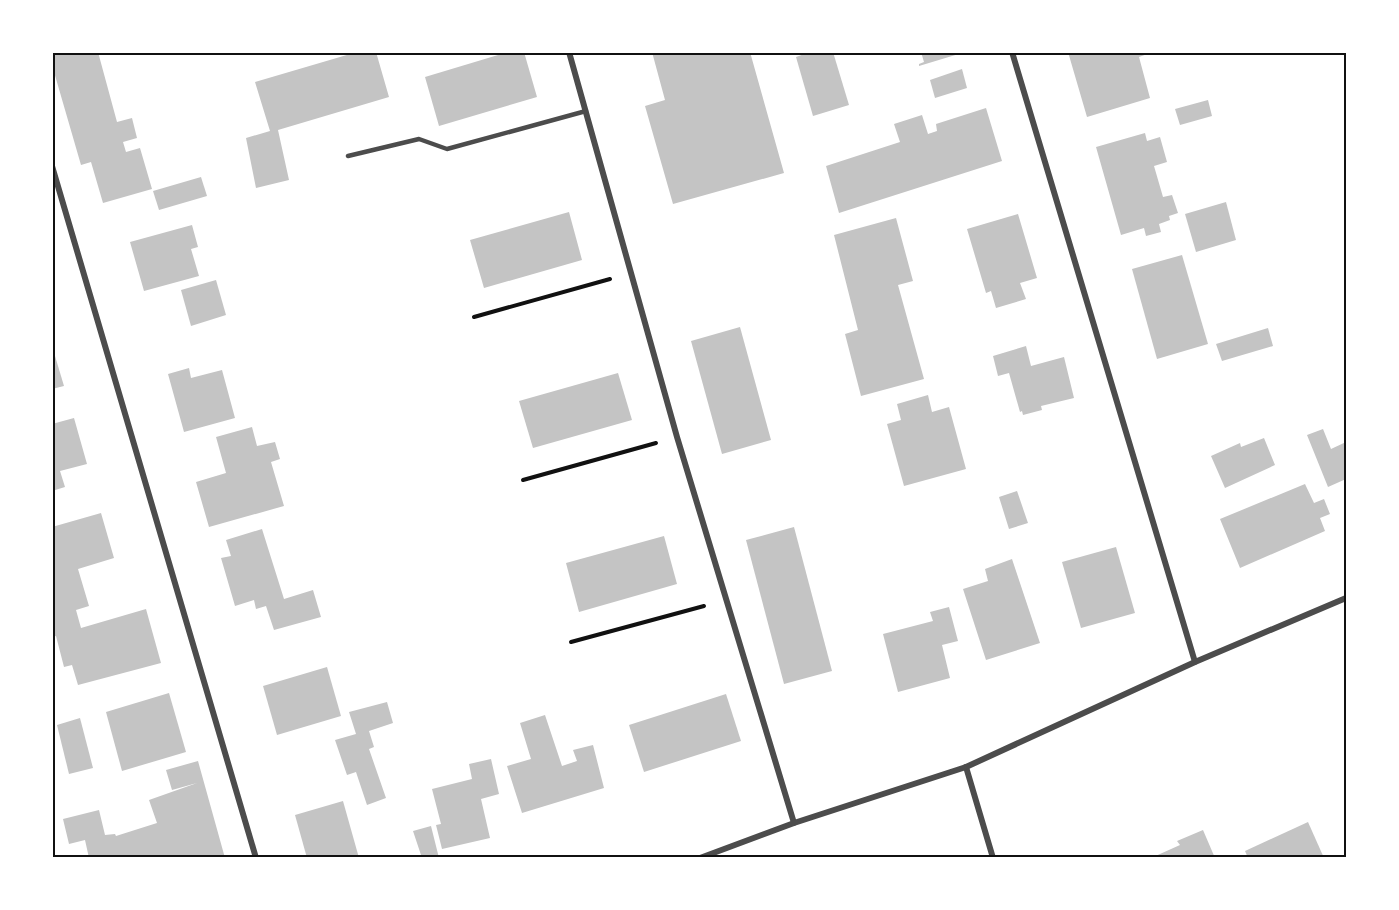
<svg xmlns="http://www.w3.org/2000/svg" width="1399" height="910" font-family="'Fira Sans Condensed',sans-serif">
	<rect width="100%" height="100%" fill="#fff"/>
	<g fill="#c4c4c4">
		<path d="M 52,52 L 98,52 L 117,122 L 132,118 L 137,138 L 123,142 L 126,152 L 140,148 L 152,189 L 103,203 L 91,162 L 81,165 L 52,65 Z"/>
		<path d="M 357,52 L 376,52 L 389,97 L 278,130 L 289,180 L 256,188 L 246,138 L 270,131 L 255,82 Z"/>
		<path d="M 508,52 L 524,52 L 537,97 L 439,126 L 425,77 Z"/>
		<path d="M 652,52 L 750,52 L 784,173 L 673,204 L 645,106 L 665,100 Z"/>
		<path d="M 810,52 L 833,52 L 849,105 L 813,116 L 796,57 Z"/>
		<path d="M 921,52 L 962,52 L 962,53 L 919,66 L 919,64 L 924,62 Z"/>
		<path d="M 1068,52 L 1153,52 L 1139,57 L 1150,98 L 1087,117 Z"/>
		<path d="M 962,69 L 967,88 L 935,98 L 930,80 Z"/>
		<path d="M 1208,100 L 1212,116 L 1180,125 L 1175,109 Z"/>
		<path d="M 986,108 L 1002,161 L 839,213 L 826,166 L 900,142 L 894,124 L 922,115 L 928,134 L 937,131 L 936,124 Z"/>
		<path d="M 1145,133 L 1147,141 L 1160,137 L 1167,162 L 1154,166 L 1163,197 L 1172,195 L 1178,213 L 1169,216 L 1170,220 L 1159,224 L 1161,232 L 1146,236 L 1144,228 L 1121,235 L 1096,147 Z"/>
		<path d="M 201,177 L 207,196 L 159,210 L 153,191 Z"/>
		<path d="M 1226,202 L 1236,240 L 1196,252 L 1185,214 Z"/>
		<path d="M 569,212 L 582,260 L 484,288 L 470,240 Z"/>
		<path d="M 1018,214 L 1037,278 L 1020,283 L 1026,299 L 996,308 L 991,291 L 986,293 L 967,229 Z"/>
		<path d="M 896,218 L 913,281 L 898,285 L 924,379 L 861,396 L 845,334 L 858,330 L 834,235 Z"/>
		<path d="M 192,225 L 198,247 L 191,249 L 199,276 L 144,291 L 130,242 Z"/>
		<path d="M 1182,255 L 1208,344 L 1157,359 L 1132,269 Z"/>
		<path d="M 216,280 L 226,315 L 191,326 L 181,290 Z"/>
		<path d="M 740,327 L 771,440 L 722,454 L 691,341 Z"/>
		<path d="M 1268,328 L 1273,346 L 1222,361 L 1216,344 Z"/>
		<path d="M 52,346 L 64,386 L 52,389 Z"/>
		<path d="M 1026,346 L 1031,366 L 1064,357 L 1074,398 L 1041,406 L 1042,410 L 1023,415 L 1022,411 L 1020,412 L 1009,373 L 998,376 L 993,356 Z"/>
		<path d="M 189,368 L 191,378 L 222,370 L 235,418 L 184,432 L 168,374 Z"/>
		<path d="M 618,373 L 632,420 L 533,448 L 519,401 Z"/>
		<path d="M 928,395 L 932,412 L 949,407 L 966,469 L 904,486 L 887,424 L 901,420 L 897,404 Z"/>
		<path d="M 74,418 L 87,464 L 60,471 L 65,487 L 52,491 L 52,424 Z"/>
		<path d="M 252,427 L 257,446 L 275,442 L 280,459 L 271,462 L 284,506 L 209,527 L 196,482 L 226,473 L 216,437 Z"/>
		<path d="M 1323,429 L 1331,449 L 1346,442 L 1346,479 L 1328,487 L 1307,435 Z"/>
		<path d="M 1264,438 L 1275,465 L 1225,488 L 1211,456 L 1240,443 L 1241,447 Z"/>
		<path d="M 1305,484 L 1314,503 L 1324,499 L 1330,514 L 1320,518 L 1325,531 L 1240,568 L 1220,519 Z"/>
		<path d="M 1017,491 L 1028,523 L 1009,529 L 999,497 Z"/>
		<path d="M 101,513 L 114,558 L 78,569 L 89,606 L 76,610 L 81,628 L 146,609 L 161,663 L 78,685 L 72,665 L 64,667 L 56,636 L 52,637 L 52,527 Z"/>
		<path d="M 794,527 L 832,671 L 784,684 L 746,540 Z"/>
		<path d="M 262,529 L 284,599 L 313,590 L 321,617 L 274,630 L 266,606 L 256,609 L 254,600 L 235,606 L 221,558 L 231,556 L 226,540 Z"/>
		<path d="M 664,536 L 677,584 L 579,612 L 566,563 Z"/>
		<path d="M 1116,547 L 1135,613 L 1081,628 L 1062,562 Z"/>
		<path d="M 1012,559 L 1040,643 L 986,660 L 963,589 L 988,581 L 985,569 Z"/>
		<path d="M 949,607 L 958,641 L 942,645 L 950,678 L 898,692 L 883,634 L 933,621 L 930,612 Z"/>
		<path d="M 327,667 L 341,716 L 277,735 L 263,686 Z"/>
		<path d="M 169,693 L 186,752 L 122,771 L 106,712 Z"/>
		<path d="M 726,694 L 741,741 L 644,772 L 629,725 Z"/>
		<path d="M 387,702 L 393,723 L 369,731 L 374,747 L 369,749 L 386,798 L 367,805 L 356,772 L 347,775 L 335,740 L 356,734 L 349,712 Z"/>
		<path d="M 545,715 L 562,766 L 577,761 L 573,750 L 593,745 L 604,788 L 522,813 L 507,766 L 531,759 L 520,723 Z"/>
		<path d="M 80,718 L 93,768 L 69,774 L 57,725 Z"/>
		<path d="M 491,759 L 499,794 L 481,799 L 490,838 L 442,849 L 436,825 L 441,824 L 432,789 L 472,779 L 469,764 Z"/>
		<path d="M 198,761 L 225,858 L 89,858 L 85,840 L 69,844 L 63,819 L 99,810 L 105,835 L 115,834 L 116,836 L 157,823 L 149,800 L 197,783 L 172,790 L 166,770 Z"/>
		<path d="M 343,801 L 359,858 L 307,858 L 295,815 Z"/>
		<path d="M 1308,822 L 1324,858 L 1248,858 L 1245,851 Z"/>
		<path d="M 431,826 L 439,858 L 422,858 L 413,831 Z"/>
		<path d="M 1203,830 L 1215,858 L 1151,858 L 1180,845 L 1177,841 Z"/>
	</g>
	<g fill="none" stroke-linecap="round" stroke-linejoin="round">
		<g stroke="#111" stroke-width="4">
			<path d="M 474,317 L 610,279"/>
			<path d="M 523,480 L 656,443"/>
			<path d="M 571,642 L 704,606"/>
		</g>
		<path stroke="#4c4c4c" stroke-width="4.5" d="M 348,156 L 419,139 L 447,149 L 586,111"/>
		<g stroke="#4c4c4c" stroke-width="6">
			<path d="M 569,52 L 677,437 L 794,823"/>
			<path d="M 1012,52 L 1195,662"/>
			<path d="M 52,166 L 256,858"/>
			<path d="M 966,767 L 993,858"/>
			<path d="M 700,858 L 794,823 L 966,767 L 1195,662 L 1346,598"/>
		</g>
	</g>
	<rect width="1399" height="910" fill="none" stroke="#ffffff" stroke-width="108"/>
	<rect x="54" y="54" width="1291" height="802" fill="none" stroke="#111" stroke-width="2"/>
</svg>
